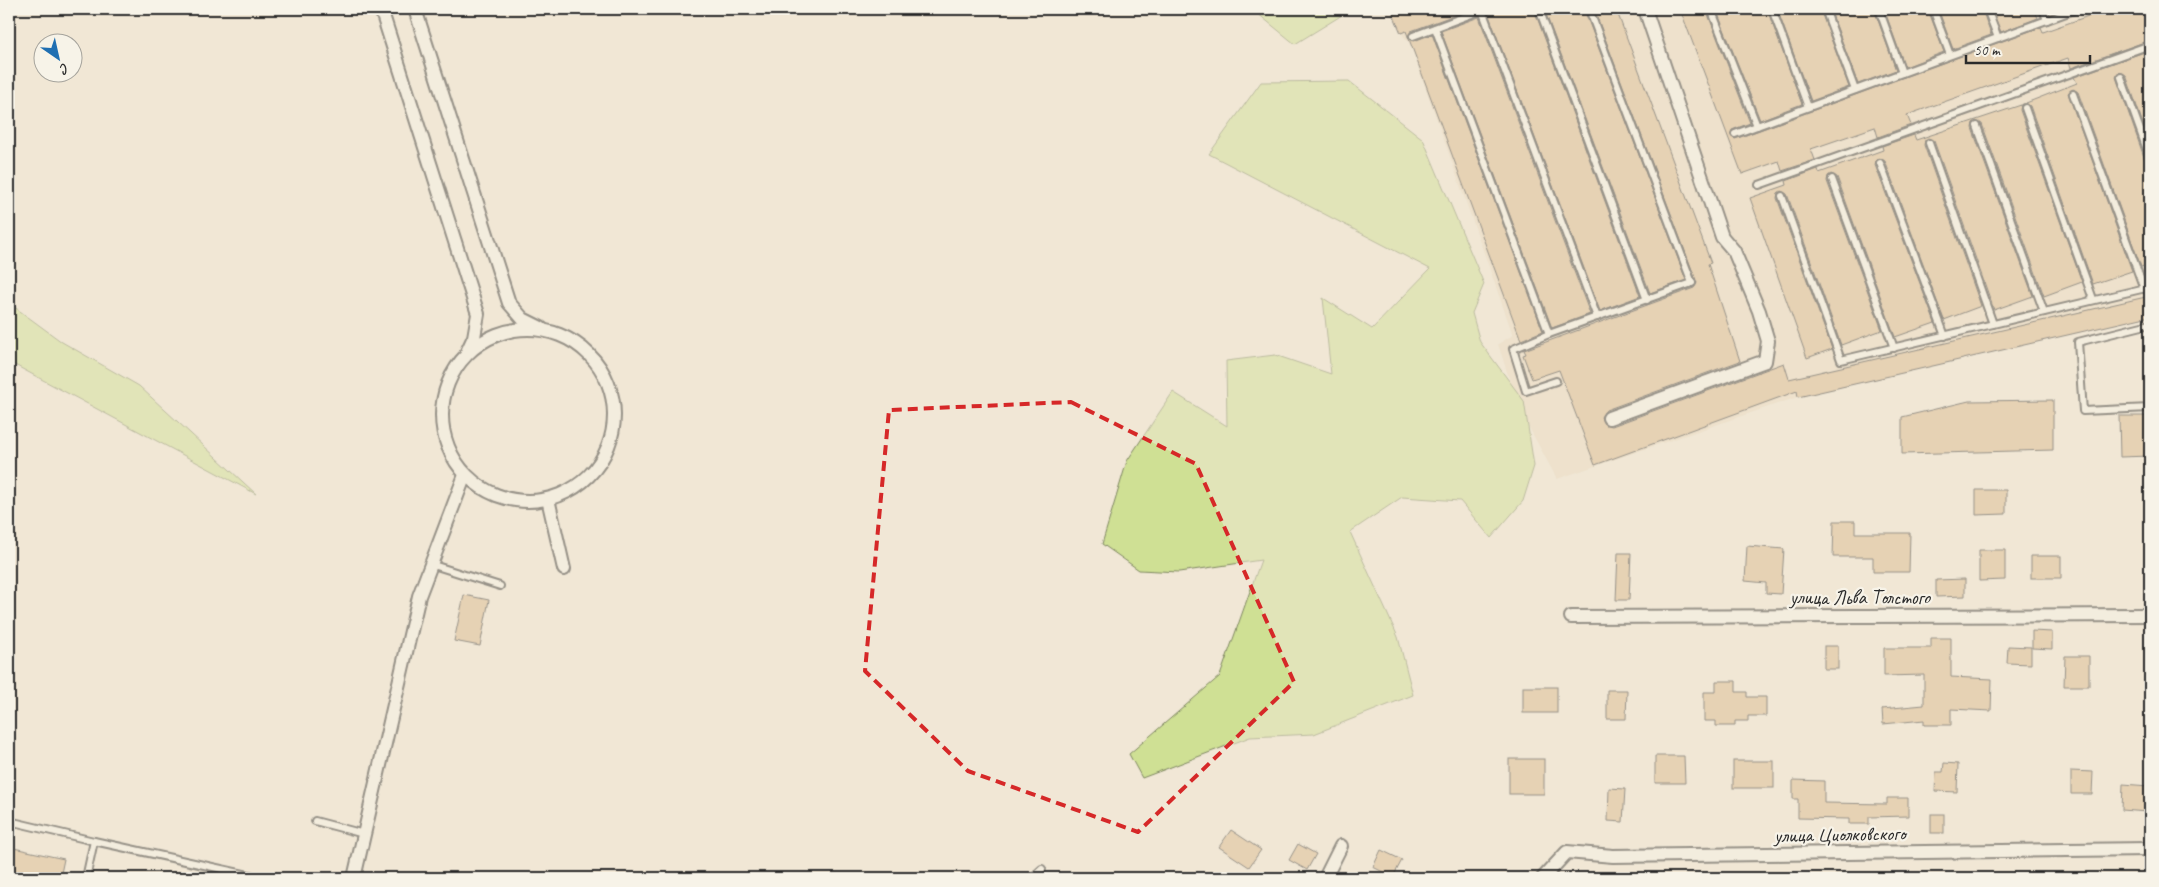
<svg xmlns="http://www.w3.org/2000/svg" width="2159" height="887" font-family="Caveat,sans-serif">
	<rect width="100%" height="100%" fill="#f1e7d6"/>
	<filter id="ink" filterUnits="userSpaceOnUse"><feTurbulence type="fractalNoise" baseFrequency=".02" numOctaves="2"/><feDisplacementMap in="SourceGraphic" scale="10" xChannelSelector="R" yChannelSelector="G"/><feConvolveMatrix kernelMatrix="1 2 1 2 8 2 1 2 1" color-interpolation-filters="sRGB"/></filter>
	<g filter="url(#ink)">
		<path fill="#ead9c0" d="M 1395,9 L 2150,9 L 2150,315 L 1798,397 L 1557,479 L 1519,409 L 1498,344 L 1513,335 L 1410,44 L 1401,33 L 1392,10 Z"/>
		<g fill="#cfe094" stroke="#7d8660">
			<path d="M 1258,9 L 1349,9 L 1339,17 L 1295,44 L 1257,13 Z"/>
			<path d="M 1349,81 L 1423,139 L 1484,284 L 1472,313 L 1480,342 L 1524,401 L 1534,466 L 1523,501 L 1491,538 L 1460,501 L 1402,497 L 1350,532 L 1398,637 L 1413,695 L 1314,734 L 1250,737 L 1142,778 L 1129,754 L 1220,676 L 1261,560 L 1179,572 L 1139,570 L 1102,544 L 1127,461 L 1173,392 L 1227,426 L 1226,361 L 1275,355 L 1331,374 L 1323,298 L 1372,329 L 1430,269 L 1209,154 L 1261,82 Z"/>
			<path d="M 9,303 L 62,342 L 139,386 L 256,494 L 13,364 L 9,370 Z"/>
		</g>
		<g fill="#dab88c" stroke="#2b2b2b">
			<path d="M 1391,9 L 1471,9 L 1411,31 L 1408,37 L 1414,41 L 1432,34 L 1543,331 L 1521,340 L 1406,31 L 1401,33 Z"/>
			<path d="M 1490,9 L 1534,9 L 1640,296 L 1600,311 L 1488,13 Z"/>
			<path d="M 1544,9 L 1584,9 L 1686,280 L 1650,293 Z"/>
			<path d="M 1594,9 L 1616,9 L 1711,263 L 1708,264 L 1740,361 L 1606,410 L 1601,417 L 1604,424 L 1612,426 L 1784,363 L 1789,379 L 2150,296 L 2150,316 L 1798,397 L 1797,391 L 1595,465 L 1559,370 L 1532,379 L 1523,355 L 1526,354 L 1524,350 L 1694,288 L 1697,283 Z"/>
			<path d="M 1680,9 L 1706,9 L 1750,123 L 1732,130 L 1731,136 L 1735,139 L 2041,27 L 2043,32 L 2108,9 L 2150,9 L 2150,40 L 2071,68 L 2068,58 L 1907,115 L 1911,125 L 1878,137 L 1875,127 L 1811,149 L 1815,160 L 1782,171 L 1779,161 L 1742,174 Z"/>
			<path d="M 1716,9 L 1767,9 L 1802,104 L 1760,120 Z"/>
			<path d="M 1777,9 L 1820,9 L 1849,87 L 1811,101 Z"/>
			<path d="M 1830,9 L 1874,9 L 1896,70 L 1858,84 Z"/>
			<path d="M 1884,9 L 1928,9 L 1944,52 L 1905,67 Z"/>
			<path d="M 1938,9 L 1982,9 L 1991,35 L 1953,49 Z"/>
			<path d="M 1992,9 L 2034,9 L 2038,18 L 2001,32 Z"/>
			<path d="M 1479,17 L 1590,314 L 1552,328 L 1441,31 Z"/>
			<path d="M 2150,50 L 2150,144 L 2126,75 L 2120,72 L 2116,77 L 2145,160 L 2150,163 L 2150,264 L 2141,267 L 2078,92 L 2073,89 L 2068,93 L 2132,271 L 2093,284 L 2030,106 L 2026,103 L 2077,83 L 2074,77 Z"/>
			<path d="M 2021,105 L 2020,110 L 2082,282 L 2044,296 L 1982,124 L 1976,121 L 1973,123 L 1972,128 L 2033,296 L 1994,310 L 1934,141 L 1928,138 L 1925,140 L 1924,145 L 1981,306 L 1944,320 L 1885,161 L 1879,158 L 1876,160 L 1875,165 L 1935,323 L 1895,337 L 1837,177 L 1831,174 L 1828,176 L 1827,181 L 1882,330 L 1841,345 L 1787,194 L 1781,191 L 1778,193 L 1777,198 L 1832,349 L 1807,358 L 1750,198 L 1787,185 L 1786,181 L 1818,169 L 1819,173 L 1883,150 L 1882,146 L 1914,135 L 1916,140 Z"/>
			<path d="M 2053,400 L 2053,450 L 1902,454 L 1902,417 L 1969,401 Z"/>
			<path d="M 2119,416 L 2150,416 L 2150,456 L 2120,457 Z"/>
			<path d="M 1976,490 L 2006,490 L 2006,514 L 1976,515 Z"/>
			<path d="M 1834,521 L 1855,521 L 1855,533 L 1910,533 L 1909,572 L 1873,572 L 1873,557 L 1833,557 Z"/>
			<path d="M 1747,546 L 1784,549 L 1781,594 L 1766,593 L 1766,583 L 1745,581 Z"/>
			<path d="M 1979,550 L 2005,550 L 2005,580 L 1979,581 Z"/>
			<path d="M 1618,553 L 1631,553 L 1629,600 L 1616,600 Z"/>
			<rect x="2031" y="556" width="30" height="22"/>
			<path d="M 1965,579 L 1965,596 L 1936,597 L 1936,580 Z"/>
			<path d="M 464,595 L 489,600 L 480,646 L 454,641 Z"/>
			<path d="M 2032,631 L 2052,632 L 2052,649 L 2032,648 Z"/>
			<path d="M 1931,638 L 1951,638 L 1951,677 L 1992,679 L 1991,711 L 1951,709 L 1951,725 L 1924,725 L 1924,720 L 1883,724 L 1882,709 L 1924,705 L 1924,675 L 1884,676 L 1884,648 L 1931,648 Z"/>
			<rect x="1824" y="646" width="14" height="23"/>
			<path d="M 2008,646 L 2031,647 L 2031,664 L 2007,663 Z"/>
			<path d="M 2065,656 L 2089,656 L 2089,686 L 2064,686 Z"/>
			<path d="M 1716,681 L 1736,681 L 1736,692 L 1747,692 L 1747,697 L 1766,697 L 1766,716 L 1748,716 L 1748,721 L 1735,721 L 1735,726 L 1716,726 L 1716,721 L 1704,721 L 1704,692 L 1716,692 Z"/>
			<rect x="1523" y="687" width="34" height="26"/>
			<path d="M 1607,690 L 1627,690 L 1626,719 L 1607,719 Z"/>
			<path d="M 1655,756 L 1684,756 L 1685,783 L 1655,783 Z"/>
			<rect x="1509" y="759" width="35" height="35"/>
			<rect x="1733" y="761" width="41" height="27"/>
			<path d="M 1944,763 L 1958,764 L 1957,792 L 1935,791 L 1936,772 L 1943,772 Z"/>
			<path d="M 2071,771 L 2093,772 L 2092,794 L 2071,794 Z"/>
			<path d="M 1793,780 L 1824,781 L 1824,803 L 1887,804 L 1887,798 L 1908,798 L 1908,816 L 1869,817 L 1869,824 L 1849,824 L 1849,819 L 1798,818 L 1798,799 L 1793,799 Z"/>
			<path d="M 2123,784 L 2149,786 L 2147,812 L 2122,810 Z"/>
			<path d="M 1609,788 L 1625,789 L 1623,822 L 1608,821 Z"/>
			<rect x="1931" y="814" width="13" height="19"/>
			<path d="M 1231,830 L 1261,850 L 1249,867 L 1219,847 Z"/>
			<path d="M 1298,844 L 1316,854 L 1307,870 L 1289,860 Z"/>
			<path d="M 9,847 L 64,859 L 60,878 L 9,878 Z"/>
			<path d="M 1381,850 L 1402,860 L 1393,877 L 1373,867 Z"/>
		</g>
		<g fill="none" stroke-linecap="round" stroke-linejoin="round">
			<g stroke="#2b2b2b" stroke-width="10">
				<g id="service">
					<path d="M 1539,9 L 1647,300"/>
					<path d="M 1711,9 L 1757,126"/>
					<path d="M 1772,9 L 1808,107"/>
					<path d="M 1825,9 L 1855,90"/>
					<path d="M 1879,9 L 1902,73"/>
					<path d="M 1933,9 L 1950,55"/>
					<path d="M 1987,9 L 1998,38"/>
					<path d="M 2043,9 L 2047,20"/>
					<path d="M 1482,10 L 1597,317"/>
					<path d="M 1435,28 L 1549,334"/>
					<path d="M 1413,36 L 1485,9"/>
					<path d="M 2121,77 L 2150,158"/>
					<path d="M 2073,94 L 2144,289"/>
					<path d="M 2025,108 L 2093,299"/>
					<path d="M 1977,126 L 2044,312"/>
					<path d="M 1735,134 L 2077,9"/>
					<path d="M 1929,143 L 1993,324"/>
					<path d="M 1880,163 L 1945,336"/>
					<path d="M 1832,179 L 1894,348"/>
					<path d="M 1759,185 L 2150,45"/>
					<path d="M 1782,196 L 1841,360 L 2150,287"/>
					<path d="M 2150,324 L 2078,342 L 2083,411 L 2150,408"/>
					<path d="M 1556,381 L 1526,391 L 1513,349 L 1549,334 L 1692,283 L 1589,9"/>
					<path d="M 430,564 L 500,586"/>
					<path d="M 9,821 L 94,841"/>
					<path d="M 315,821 L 364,834"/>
					<path d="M 86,878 L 94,841 L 263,878"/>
					<path d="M 1032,878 L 1042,869"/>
				</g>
			</g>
			<g stroke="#2b2b2b" stroke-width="16">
				<g id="minor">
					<path d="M 381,9 L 478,314 L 474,337 L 467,352"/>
					<path d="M 415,9 L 509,303 L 523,319 L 541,328"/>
					<circle cx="528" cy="415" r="86"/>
					<path d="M 1609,418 L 1765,361 L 1768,341 L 1759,311 L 1734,251 L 1722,237 L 1645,9"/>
					<path d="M 548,499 L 564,569"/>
					<path d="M 1571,617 L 2150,615"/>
					<path d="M 354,878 L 419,596 L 465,475"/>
					<path d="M 1325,878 L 1341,846"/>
					<path d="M 1543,878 L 1567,852 L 1613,856 L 2150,849"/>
				</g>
			</g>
			<use href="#service" stroke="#f7f3e8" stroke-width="6"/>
			<use href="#minor" stroke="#f7f3e8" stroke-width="12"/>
		</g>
	</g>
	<path d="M0 0H2159V887H0ZM 1071,402 L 1196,464 L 1294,682 L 1138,832 L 968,771 L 865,671 L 889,410 Z" fill="#f1e7d6" fill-opacity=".55" fill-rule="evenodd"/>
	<path fill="none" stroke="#d62828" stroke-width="4" stroke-dasharray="10 6" stroke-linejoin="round" d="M 1071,402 L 1196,464 L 1294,682 L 1138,832 L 968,771 L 865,671 L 889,410 Z"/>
	<g text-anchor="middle" stroke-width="4.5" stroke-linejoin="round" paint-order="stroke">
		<g font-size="20" fill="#2b2b2b" stroke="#f7f3e8">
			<text x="1860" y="604">улица Льва Толстого</text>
			<text transform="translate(1840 834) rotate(-1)" y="7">улица Циолковского</text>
		</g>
	</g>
	<rect width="2159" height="887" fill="none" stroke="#f7f3e8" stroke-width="30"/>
	<rect x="15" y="15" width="2129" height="857" fill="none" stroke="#2b2b2b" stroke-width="2" filter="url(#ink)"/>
	<g transform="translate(58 58) rotate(146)"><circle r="24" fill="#f7f3e8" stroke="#a5a39c"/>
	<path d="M0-4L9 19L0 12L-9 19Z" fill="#1f6fb2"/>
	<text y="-8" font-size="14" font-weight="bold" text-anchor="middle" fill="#2b2b2b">С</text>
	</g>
	<path d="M1966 55v8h124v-8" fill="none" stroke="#2b2b2b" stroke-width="2.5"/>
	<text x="1974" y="55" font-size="15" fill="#2b2b2b" stroke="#f7f3e8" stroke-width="4" paint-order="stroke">50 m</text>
</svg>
